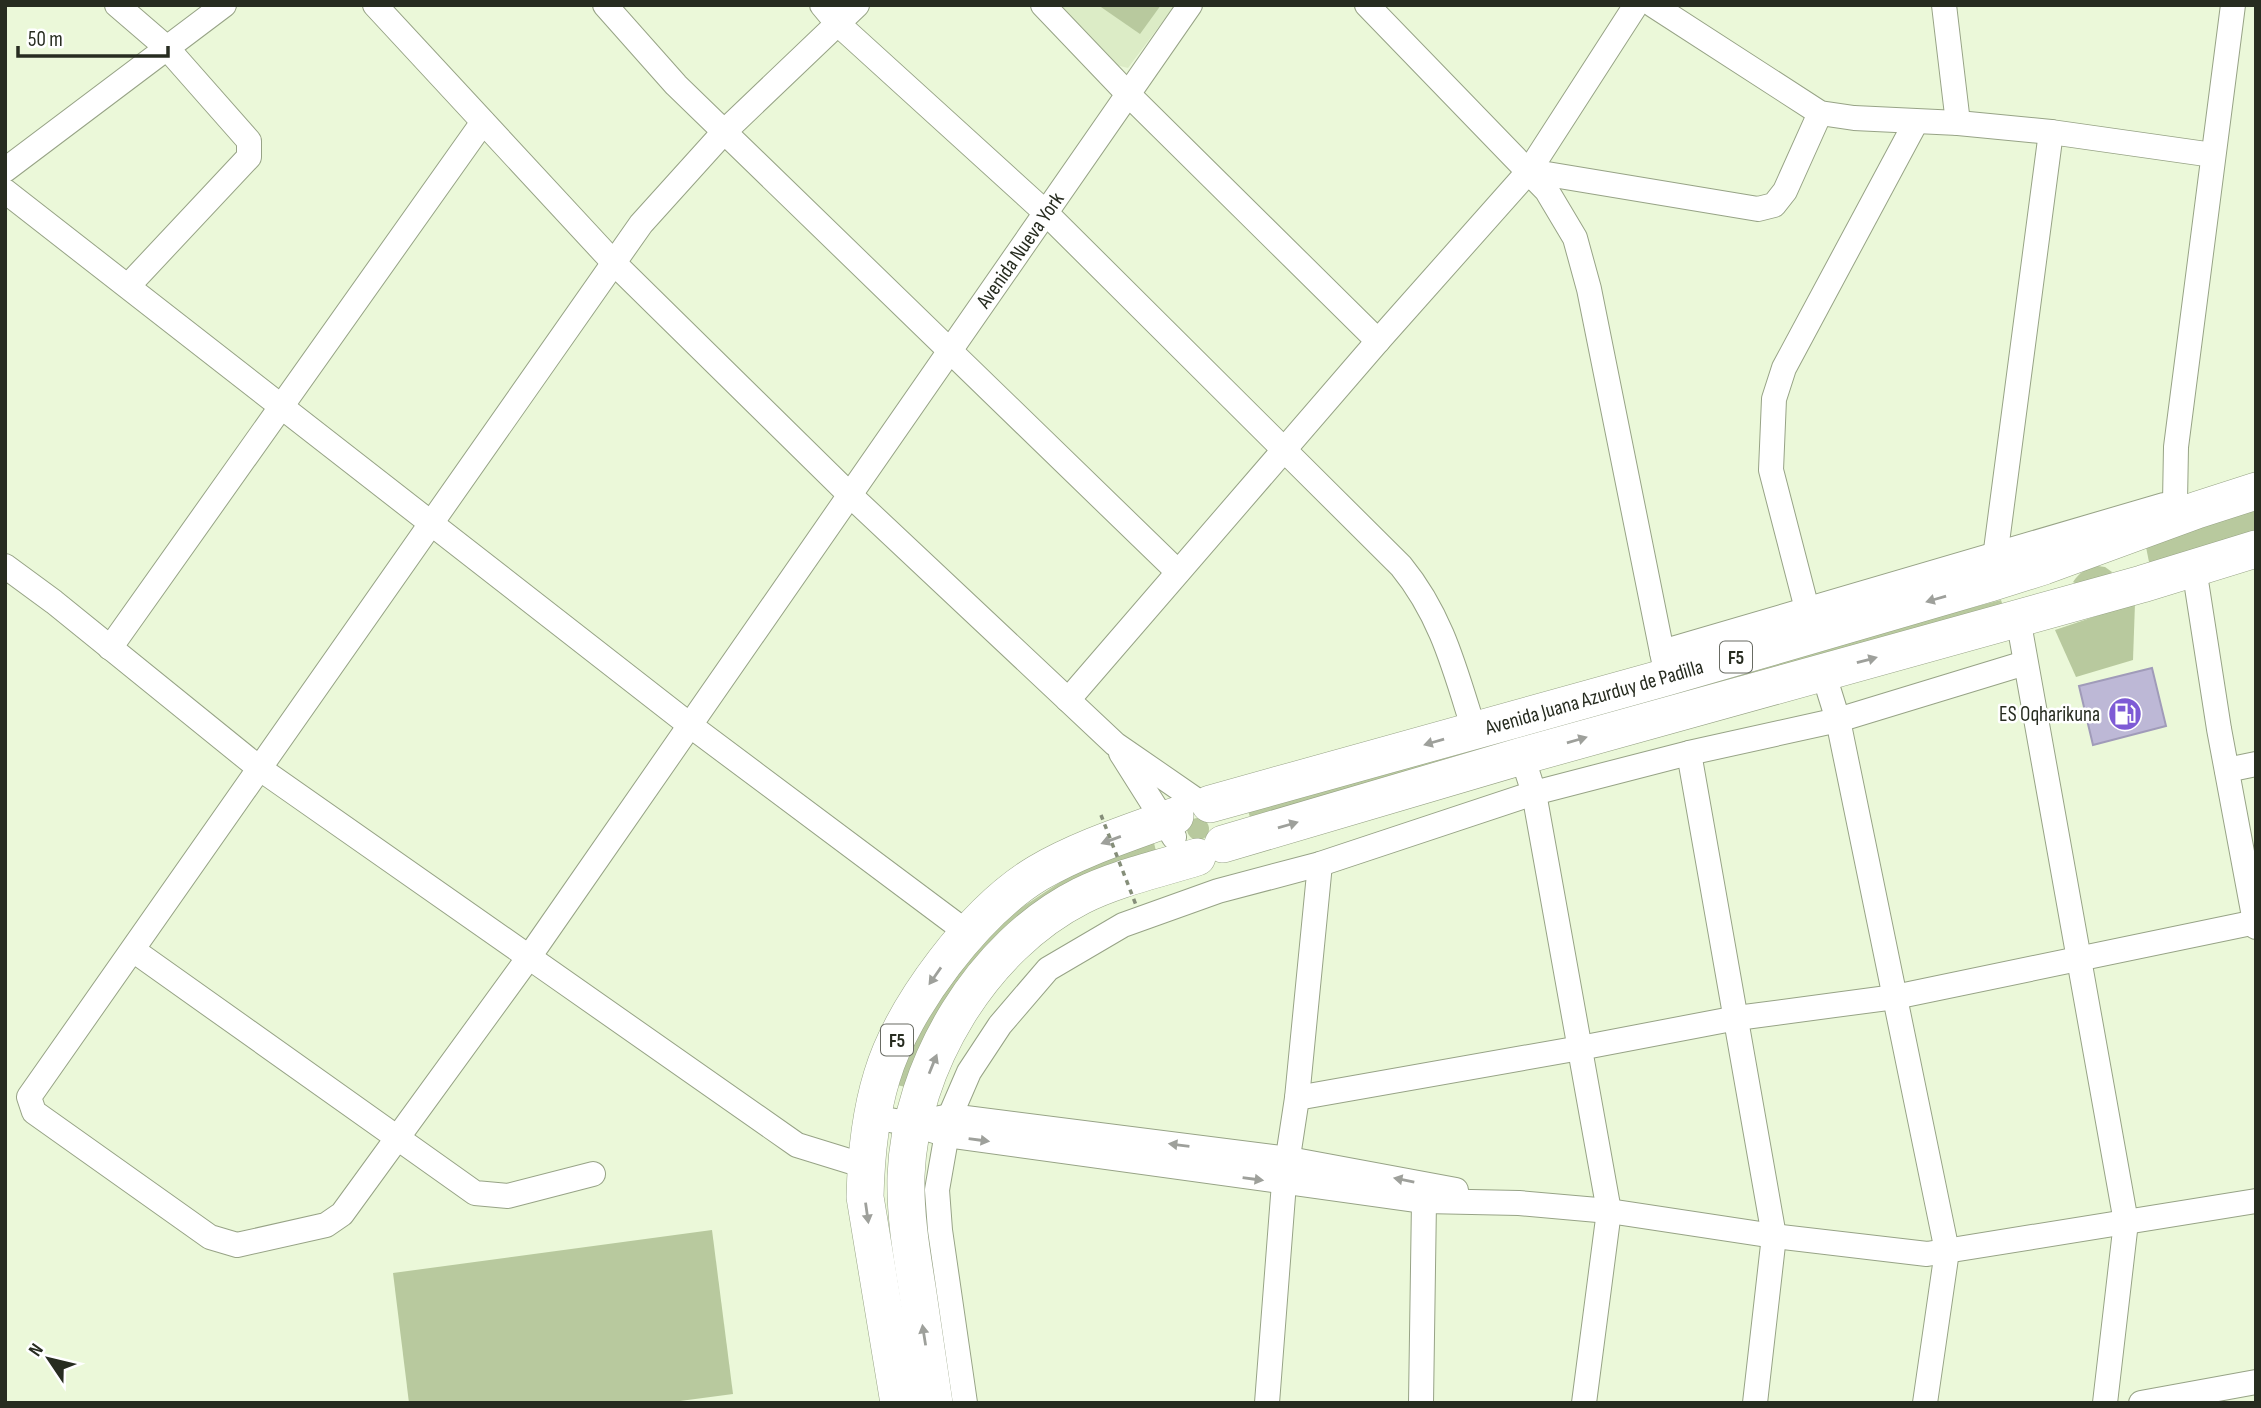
<svg xmlns="http://www.w3.org/2000/svg" width="2261" height="1408" font-family="'Sofia Sans Condensed',sans-serif">
	<rect width="100%" height="100%" fill="#ebf8d9"/>
	<path fill="#dcecc6" d="M 1058,5 L 1175,5 L 1128,68 L 1116,65 Z"/>
	<g fill="#b8c99e">
		<path d="M 1098,5 L 1161,5 L 1140,34 Z"/>
		<path d="M 2256,509 L 2256,534 L 2150,567 L 2146,547 Z"/>
		<path d="M 2098,566 L 2105,567 L 2112,572 L 2107,579 L 2082,587 L 2073,582 C 2080,572 2085,569 2098,566 Z"/>
		<path d="M 2001,600 L 2004,609 L 1251,820 L 1247,808 L 1751,666 Z"/>
		<path d="M 2135,603 L 2133,660 L 2076,677 L 2055,630 Z"/>
		<circle cx="1198" cy="829" r="11"/>
		<path d="M 1153,839 L 1156,851 L 947,999 L 924,1038 L 906,1087 L 896,1085 L 908,1052 L 962,965 L 1009,916 L 1068,877 Z"/>
		<path d="M 712,1230 L 733,1394 L 665,1403 L 409,1403 L 393,1273 Z"/>
	</g>
	<path fill="#bdb8d6" stroke="#a09bb9" stroke-width="2" d="M 2152,668 L 2166,726 L 2093,745 L 2079,686 Z"/>
	<g fill="none" stroke-linecap="round" stroke-linejoin="round">
		<g stroke="#97a386" stroke-width="26">
			<g id="minor">
				<path d="M 117,5 L 167,48 L 249,141 L 249,157 L 128,286"/>
				<path d="M 375,5 L 614,263 L 851,496 L 1115,744 L 1199,802"/>
				<path d="M 605,5 L 676,85 L 1178,572"/>
				<path d="M 822,5 L 837,23 L 1046,213 L 1401,566 C 1442,616 1455,670 1474,730"/>
				<path d="M 857,5 L 724,132 L 641,224 L 29,1097 L 34,1112 L 210,1237 L 237,1245 L 326,1225 L 342,1214 L 529,957 L 1190,5"/>
				<path d="M 1043,5 L 1128,94 L 1378,341"/>
				<path d="M 1367,5 L 1547,191 L 1575,238 L 1589,289 L 1667,677"/>
				<path d="M 1653,5 L 1820,113 L 1854,118 L 1958,123 L 2051,132 L 2213,155"/>
				<path d="M 1944,5 L 1958,123"/>
				<path d="M 5,170 L 224,5"/>
				<path d="M 1529,171 L 1758,209 L 1774,205 L 1785,191 L 1820,113"/>
				<path d="M 5,191 L 691,726 L 969,934"/>
				<path d="M 2153,518 L 2175,502 L 2176,447 L 2233,5"/>
				<path d="M 1994,565 L 2051,132"/>
				<path d="M 5,566 L 54,602 L 259,768 L 797,1145 L 865,1166"/>
				<path d="M 2194,568 L 2219,729 L 2256,927"/>
				<path d="M 1807,609 L 1771,470 L 1774,399 L 1784,368 L 1916,122"/>
				<path d="M 2018,618 L 2126,1222 L 2105,1403"/>
				<path d="M 110,648 L 483,122"/>
				<path d="M 1662,652 L 2164,505"/>
				<path d="M 1823,672 L 1838,720 L 1947,1251 L 1925,1403"/>
				<path d="M 1068,700 L 1378,341 L 1529,171 L 1636,5"/>
				<path d="M 1121,753 L 1174,837"/>
				<path d="M 1689,753 L 1774,1236 L 1755,1403"/>
				<path d="M 1522,756 L 1534,793 L 1609,1211 L 1584,1403"/>
				<path d="M 2227,770 L 2256,764"/>
				<path d="M 133,950 L 475,1193 L 508,1196 L 593,1174"/>
				<path d="M 1297,1098 L 1580,1048 L 1737,1018 L 1895,997 L 2256,922"/>
				<path d="M 872,1117 L 913,1124 L 947,1135 L 1424,1201 L 1519,1203 L 1609,1211 L 1774,1236 L 1927,1254 L 2256,1201"/>
				<path d="M 935,1119 L 950,1116 L 1289,1159 L 1456,1190"/>
				<path d="M 965,1403 L 940,1230 L 937,1190 L 950,1116 L 969,1072 L 1000,1025 L 1048,969 L 1123,925 L 1218,891 L 1320,864 L 1534,793 L 1689,753 L 1838,720 L 2025,663"/>
				<path d="M 1267,1403 L 1284,1183 L 1297,1098 L 1320,864"/>
				<path d="M 1421,1403 L 1424,1201"/>
				<path d="M 2141,1403 L 2256,1382"/>
			</g>
		</g>
		<g stroke="#97a386" stroke-width="38">
			<g id="highway">
				<path d="M 1210,804 L 1667,677 L 1990,583 L 2044,566 L 2197,510 L 2256,491"/>
				<path d="M 1223,844 L 1522,756 L 2142,584 L 2256,549"/>
				<path d="M 899,1403 L 865,1197 C 866,1156 870,1115 882,1076 C 903,1006 975,911 1038,873 C 1081,848 1129,833 1175,816"/>
				<path d="M 934,1403 C 928,1364 923,1326 917,1287 C 911,1250 905,1214 906,1176 C 910,1066 982,946 1081,896 C 1117,878 1159,869 1197,857"/>
			</g>
		</g>
		<use href="#minor" stroke="#fff" stroke-width="24"/>
		<use href="#highway" stroke="#fff" stroke-width="37"/>
		<path stroke="#858e79" stroke-width="3.5" stroke-dasharray="5 5" stroke-linecap="butt" d="M 1101,815 L 1136,905"/>
	</g>
	<defs><path id="oneway-solid" d="M-6-.8H1V-3.2L6.5 0L1 3.2V.8H-6Z" transform="scale(1.75)"/></defs>
	<g fill="#9ea09b">
		<use href="#oneway-solid" transform="translate(1936 599) rotate(164)"/>
		<use href="#oneway-solid" transform="translate(1867 660) rotate(-15)"/>
		<use href="#oneway-solid" transform="translate(1577 740) rotate(-16)"/>
		<use href="#oneway-solid" transform="translate(1434 742) rotate(164)"/>
		<use href="#oneway-solid" transform="translate(1288 825) rotate(-16)"/>
		<use href="#oneway-solid" transform="translate(1111 840) rotate(160)"/>
		<use href="#oneway-solid" transform="translate(935 976) rotate(125)"/>
		<use href="#oneway-solid" transform="translate(933 1064) rotate(-68)"/>
		<use href="#oneway-solid" transform="translate(979 1140) rotate(8)"/>
		<use href="#oneway-solid" transform="translate(1179 1145) rotate(-173)"/>
		<use href="#oneway-solid" transform="translate(1253 1179) rotate(8)"/>
		<use href="#oneway-solid" transform="translate(1404 1180) rotate(-169)"/>
		<use href="#oneway-solid" transform="translate(867 1213) rotate(82)"/>
		<use href="#oneway-solid" transform="translate(924 1335) rotate(-99)"/>
	</g>
	<defs>
		<g id="fuel-disc" transform="scale(1.75)"><circle r="9.5" fill="#7e5bd5" stroke="#fff"/><path d="M-5.5-6h7V0h2V4h1.3V-2.5L3-4.5l.8-.8L6-3V5H2.5V1h-1V6h-7ZM-4.2-4.7v3.2H.2V-4.7Z" fill="#fff"/></g>
	</defs>
	<g fill-rule="evenodd">
		<use href="#fuel-disc" x="2125" y="714"/>
	</g>
	<g text-anchor="middle" stroke-width="5" stroke-linejoin="round" paint-order="stroke">
		<g fill="#fff" stroke="#686b63" stroke-width="2">
			<rect x="1720" y="641.5" width="32" height="31" rx="5"/>
			<rect x="881" y="1024.5" width="32" height="31" rx="5"/>
		</g>
		<g font-size="19" font-weight="bold" fill="#272c20">
			<text x="1736" y="664">F5</text>
			<text x="897" y="1047">F5</text>
		</g>
		<g font-size="21" fill="#272c20" stroke="#fff">
			<text transform="translate(1020 250) rotate(-55)" y="7">Avenida Nueva York</text>
			<text transform="translate(1594 697) rotate(-16)" y="7">Avenida Juana Azurduy de Padilla</text>
		</g>
		<g font-size="21" fill="#272c20" stroke="#fff" text-anchor="end">
			<text x="2100" y="721">ES Oqharikuna</text>
		</g>
	</g>
	<rect width="2261" height="1408" fill="none" stroke="#272c20" stroke-width="14"/>
	<g transform="translate(49 1359) rotate(305)" stroke="#ffffff" stroke-width="5" paint-order="stroke">
	<path d="M0-5L12 26L0 18L-12 26Z" fill="#272c20"/>
	<text y="-10" font-size="19" font-weight="bold" text-anchor="middle" fill="#272c20">N</text>
	</g>
	<path d="M18 46v10h150v-10" fill="none" stroke="#272c20" stroke-width="3.5"/>
	<text x="28" y="46" font-size="21" fill="#272c20" stroke="#ffffff" stroke-width="5" paint-order="stroke">50 m</text>
</svg>
